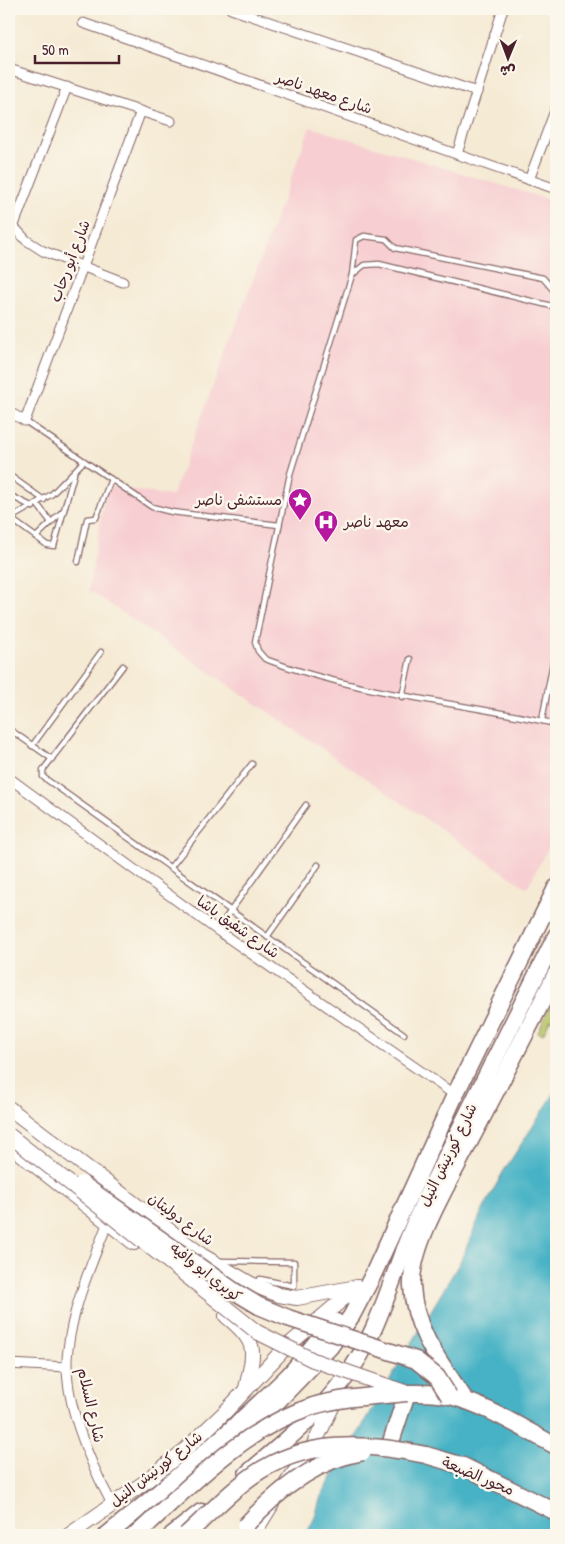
<svg xmlns="http://www.w3.org/2000/svg" width="565" height="1544" font-family="'Patrick Hand','Playpen Sans Arabic',sans-serif">
	<rect width="100%" height="100%" fill="#fbf7ec"/>
	<filter id="ink" filterUnits="userSpaceOnUse"><feTurbulence type="fractalNoise" baseFrequency=".02" numOctaves="2"/><feDisplacementMap in="SourceGraphic" scale="10" xChannelSelector="R" yChannelSelector="G"/><feConvolveMatrix kernelMatrix="1 2 1 2 8 2 1 2 1" color-interpolation-filters="sRGB"/></filter>
	<filter id="wash" filterUnits="userSpaceOnUse"><feTurbulence type="fractalNoise" baseFrequency=".0096" numOctaves="4" result="noise"/><feDisplacementMap in="SourceGraphic" scale="20" xChannelSelector="R" yChannelSelector="G"/><feGaussianBlur stdDeviation="1.12" result="paint"/><feColorMatrix in="noise" values="0 0 0 0 0 0 0 0 0 0 0 0 0 0 0 0 0 1.4 0 .05"/><feComposite in="paint" operator="in"/></filter>
	<g filter="url(#wash)">
		<rect width="100%" height="100%" fill="#f5ead4"/>
		<path fill="#f7cfd2" d="M 310,127 L 556,202 L 556,833 L 527,888 L 89,590 L 106,486 L 172,496 Z"/>
		<path fill="#b5c366" stroke="#807148" d="M 556,993 L 556,1022 L 550,1020 L 543,1034 L 538,1032 Z"/>
		<path fill="#47b2c5" stroke="#486878" d="M 556,1091 L 556,1535 L 306,1535 L 315,1517 L 321,1496 L 460,1262 L 480,1216 L 503,1172 Z"/>
	</g>
	<g filter="url(#ink)">
		<g fill="none" stroke-linecap="round" stroke-linejoin="round">
			<g stroke="#866666" stroke-width="7">
				<g id="lane">
					<path d="M 352,275 L 356,240 L 364,236 L 386,239 L 395,248 L 543,278 L 556,293"/>
					<path d="M 556,307 L 379,264 L 364,265 L 352,275 L 290,474 L 255,642 L 258,651 L 265,659 C 359,695 459,702 556,724"/>
					<path d="M 25,421 L 152,507 L 172,512 L 279,525"/>
					<path d="M 9,475 L 44,500"/>
					<path d="M 9,495 L 33,507"/>
					<path d="M 37,504 L 51,522"/>
					<path d="M 10,518 L 47,545 L 54,546 L 74,474"/>
					<path d="M 9,519 L 52,494 L 84,461"/>
					<path d="M 36,537 L 64,510"/>
					<path d="M 78,562 L 87,519 L 96,518 L 111,479"/>
					<path d="M 123,666 L 43,770 L 43,777 L 404,1034"/>
					<path d="M 402,697 L 410,659"/>
					<path d="M 542,720 L 556,647"/>
					<path d="M 9,729 L 52,759"/>
					<path d="M 32,746 L 101,652"/>
					<path d="M 170,868 L 252,764"/>
					<path d="M 217,930 L 306,805"/>
					<path d="M 267,937 L 318,865"/>
					<path d="M 218,1261 L 294,1262 L 294,1286 L 260,1279 L 258,1284"/>
				</g>
			</g>
			<g stroke="#866666" stroke-width="11">
				<g id="street">
					<path d="M 231,9 L 477,92"/>
					<path d="M 83,23 L 556,189"/>
					<path d="M 9,69 L 171,121"/>
					<path d="M 457,154 L 503,9"/>
					<path d="M 529,180 L 556,108"/>
					<path d="M 11,224 L 26,240 L 43,251 L 123,282"/>
					<path d="M 9,238 L 67,87"/>
					<path d="M 9,412 L 25,421 L 141,111"/>
					<path d="M 9,778 L 217,930 L 455,1095"/>
					<path d="M 108,1222 C 92,1263 73,1305 68,1349 C 61,1397 90,1463 112,1504"/>
					<path d="M 9,1364 L 67,1367"/>
				</g>
			</g>
			<g stroke="#866666" stroke-width="16">
				<g id="primary">
					<path d="M 9,1108 L 203,1256 L 251,1284 L 279,1295 L 297,1298 L 357,1287"/>
					<path d="M 9,1145 L 134,1243"/>
					<path d="M 226,1316 C 258,1342 255,1349 246,1388"/>
					<path d="M 286,1484 L 312,1448 L 339,1393"/>
					<path d="M 69,1535 L 145,1482 L 185,1450 L 226,1411 L 285,1348 L 355,1289"/>
					<path d="M 253,1535 L 272,1504"/>
				</g>
			</g>
			<g stroke="#866666" stroke-width="19">
				<g id="highway">
					<path d="M 466,1401 C 442,1365 414,1331 412,1286 C 410,1244 452,1177 471,1139 C 500,1084 528,1029 556,974"/>
					<path d="M 243,1437 L 330,1347 L 352,1315 L 372,1277 L 455,1095 L 556,888"/>
					<path d="M 389,1448 L 407,1393 C 422,1393 436,1392 450,1396 C 487,1405 523,1429 556,1446"/>
					<path d="M 426,1455 L 463,1466 L 556,1512"/>
					<path d="M 247,1474 C 281,1445 318,1415 345,1378 C 372,1343 386,1298 401,1257 C 409,1235 419,1213 429,1191 L 556,936"/>
					<path d="M 107,1535 C 168,1486 228,1434 285,1379 C 304,1361 316,1338 336,1322"/>
					<path d="M 172,1535 L 201,1512"/>
				</g>
			</g>
			<use href="#lane" stroke="#fff" stroke-width="4.5"/>
			<use href="#street" stroke="#fff" stroke-width="9"/>
			<use href="#primary" stroke="#fff" stroke-width="14"/>
			<use href="#highway" stroke="#fff" stroke-width="16"/>
			<g stroke="#866666" stroke-width="16" stroke-linecap="butt">
				<path id="primary-bridge" d="M 9,1135 L 257,1332 L 313,1360 L 405,1392"/>
			</g>
			<g stroke="#866666" stroke-width="19" stroke-linecap="butt">
				<g id="highway-bridge">
					<path d="M 82,1184 L 234,1291 L 259,1306 L 288,1318 L 416,1360 L 437,1377 L 449,1396"/>
					<path d="M 245,1526 C 276,1492 316,1459 363,1452"/>
					<path d="M 136,1535 C 190,1486 242,1429 313,1406 C 344,1397 376,1396 407,1393"/>
					<path d="M 186,1535 C 207,1516 228,1493 252,1476 C 304,1439 366,1442 426,1455"/>
				</g>
			</g>
			<use href="#primary-bridge" stroke="#fff" stroke-width="14"/>
			<use href="#highway-bridge" stroke="#fff" stroke-width="16"/>
		</g>
	</g>
	<defs>
		<g id="sight-pin" transform="scale(1.25)"><path d="M0 17L-7.5 6A9.5 9.5 0 1 1 7.5 6Z" fill="#b5179e" stroke="#fbf7ec"/><path d="M0-6L1.8-2.2L6-1.7L2.9 1.2L3.7 5.4L0 3.3L-3.7 5.4L-2.9 1.2L-6-1.7L-1.8-2.2Z" fill="#fff"/></g>
		<g id="hospital-pin" transform="scale(1.25)"><path d="M0 17L-7.5 6A9.5 9.5 0 1 1 7.5 6Z" fill="#b5179e" stroke="#fbf7ec"/><path d="M-5-5h3v3.5h4V-5h3V5h-3V1.5h-4V5h-3Z" fill="#fff"/></g>
	</defs>
	<g fill-rule="evenodd">
		<use href="#sight-pin" x="300" y="500"/>
		<use href="#hospital-pin" x="326" y="522"/>
	</g>
	<g text-anchor="middle" stroke-width="5" stroke-linejoin="round" paint-order="stroke">
		<g font-size="15" fill="#4a1f2b" stroke="#fbf7ec">
			<text transform="translate(324 93) rotate(19)" y="5">شارع معهد ناصر</text>
			<text transform="translate(70 261) rotate(-69)" y="5">شارع أبو رحاب</text>
			<text transform="translate(238 927) rotate(35)" y="5">شارع شفيق باشا</text>
			<text transform="translate(448 1155) rotate(-64)" y="5">شارع كورنيش النيل</text>
			<text transform="translate(181 1219) rotate(37)" y="5">شارع دوليتان</text>
			<text transform="translate(206 1272) rotate(38)" y="5">كوبري ابو وافيه</text>
			<text transform="translate(91 1405) rotate(77)" y="5">شارع السلام</text>
			<text transform="translate(156 1469) rotate(-38)" y="5">شارع كورنيش النيل</text>
			<text transform="translate(478 1476) rotate(23)" y="5">محور الضبعة</text>
		</g>
		<g font-size="15" fill="#4a1f2b" stroke="#fbf7ec" text-anchor="end">
			<text x="282" y="505">مستشفى ناصر</text>
			<text x="344" y="527" text-anchor="start">معهد ناصر</text>
		</g>
	</g>
	<rect width="565" height="1544" fill="none" stroke="#fbf7ec" stroke-width="30"/>
	<g transform="translate(508 58) rotate(181)" stroke="#fbf7ec" stroke-width="4" paint-order="stroke">
	<path d="M0-4L9 19L0 12L-9 19Z" fill="#4a1f2b"/>
	<text y="-8" font-size="14" font-weight="bold" text-anchor="middle" fill="#4a1f2b">ش</text>
	</g>
	<path d="M35 55v8h84v-8" fill="none" stroke="#4a1f2b" stroke-width="2.5"/>
	<text x="42" y="55" font-size="15" fill="#4a1f2b" stroke="#fbf7ec" stroke-width="4" paint-order="stroke">50 m</text>
</svg>
